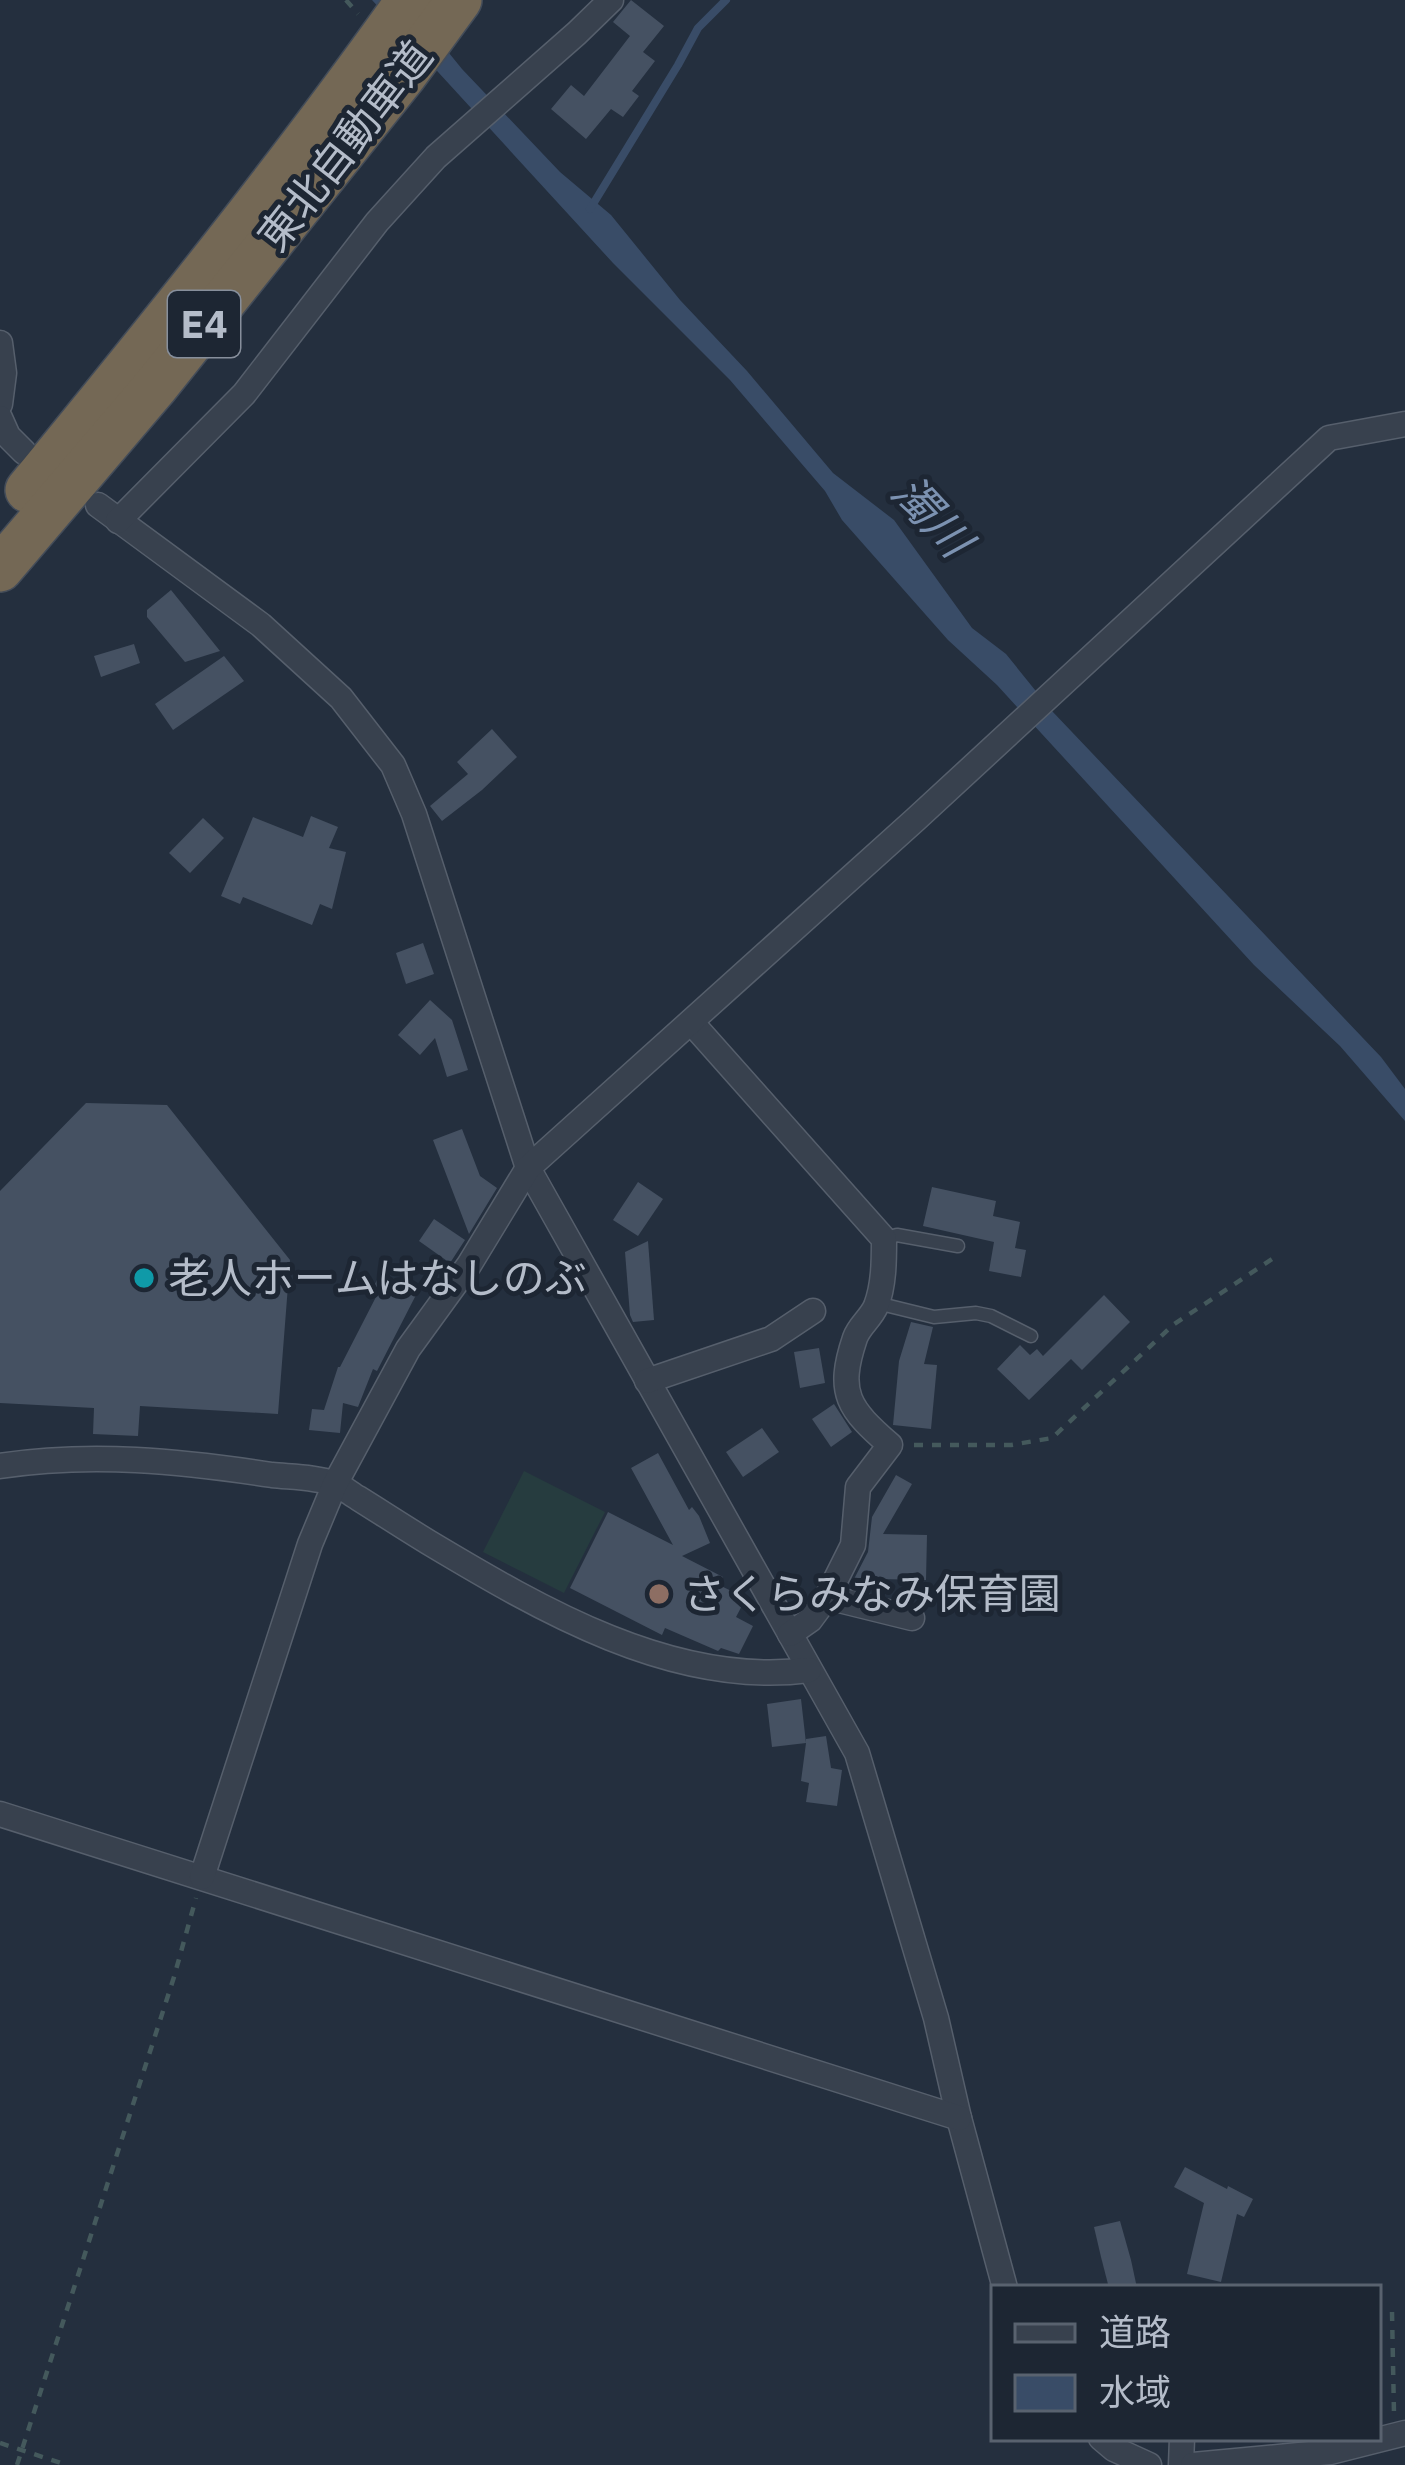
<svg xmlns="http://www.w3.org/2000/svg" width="1405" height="2465" font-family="'IBM Plex Sans','Noto Sans JP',sans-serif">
	<rect width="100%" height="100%" fill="#242f3e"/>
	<path fill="#263c3f" d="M 524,1471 L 605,1512 L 564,1593 L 483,1552 Z"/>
	<path fill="#394c67" d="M 372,0 L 406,0 L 462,69 L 560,172 L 611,215 L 680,300 L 747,371 L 833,473 L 894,520 L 972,628 L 1006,654 L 1052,711 L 1381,1057 L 1405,1089 L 1405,1121 L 1340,1046 L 1254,965 L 997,685 L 948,640 L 842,520 L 825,491 L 730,380 L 613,263 Z"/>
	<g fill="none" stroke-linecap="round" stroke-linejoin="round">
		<path stroke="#394c67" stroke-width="8" d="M 590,209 L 678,65 L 698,28 L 726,0"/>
	</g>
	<g fill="#455162">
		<path d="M 631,0 L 664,26 L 643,52 L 655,61 L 632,91 L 639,96 L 623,117 L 611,109 L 586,139 L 551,109 L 571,85 L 584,96 L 630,36 L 613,22 Z"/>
		<path d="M 171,590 L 196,621 L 220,651 L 185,662 L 147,617 L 147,610 Z"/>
		<path d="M 134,644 L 140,663 L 101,677 L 94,656 Z"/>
		<path d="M 224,656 L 244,681 L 173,730 L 155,704 Z"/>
		<path d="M 492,729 L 517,757 L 482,790 L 442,821 L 430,806 L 468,774 L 457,762 Z"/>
		<path d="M 311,816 L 338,827 L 329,848 L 346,852 L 332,909 L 320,904 L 312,925 L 243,897 L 240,904 L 221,896 L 253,817 L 303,837 Z"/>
		<path d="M 203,818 L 224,838 L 190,873 L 169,853 Z"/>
		<path d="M 423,943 L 434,974 L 406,984 L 396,953 Z"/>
		<path d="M 430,1000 L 452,1020 L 468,1070 L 447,1077 L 435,1038 L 420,1055 L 398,1035 Z"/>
		<path d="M 86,1103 L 167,1105 L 290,1260 L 278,1414 L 140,1406 L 138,1436 L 93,1434 L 94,1408 L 0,1403 L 0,1191 Z"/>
		<path d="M 462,1129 L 480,1176 L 497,1188 L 469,1234 L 433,1140 Z"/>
		<path d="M 638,1182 L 663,1199 L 638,1236 L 613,1220 Z"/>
		<path d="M 932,1187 L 996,1201 L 993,1216 L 1020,1222 L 1015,1248 L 1026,1250 L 1021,1277 L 989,1271 L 994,1242 L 923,1226 Z"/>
		<path d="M 434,1219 L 465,1240 L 450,1263 L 419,1241 Z"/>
		<path d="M 648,1241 L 654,1320 L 633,1322 L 630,1315 L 625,1252 Z"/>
		<path d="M 380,1274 L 417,1293 L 377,1371 L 373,1369 L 358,1407 L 343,1403 L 340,1433 L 309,1430 L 312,1409 L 324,1410 L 338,1367 L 340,1367 L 377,1295 L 371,1292 Z"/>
		<path d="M 1104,1295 L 1130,1322 L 1082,1370 L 1071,1359 L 1029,1400 L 997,1369 L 1020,1345 L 1030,1355 L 1037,1349 L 1043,1356 Z"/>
		<path d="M 911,1322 L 933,1327 L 924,1364 L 937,1365 L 931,1429 L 893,1425 L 899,1361 Z"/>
		<path d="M 819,1348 L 825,1383 L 800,1388 L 794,1352 Z"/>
		<path d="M 834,1404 L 852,1432 L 831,1447 L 812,1419 Z"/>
		<path d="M 762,1428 L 779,1452 L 743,1477 L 726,1452 Z"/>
		<path d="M 658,1453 L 689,1510 L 692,1507 L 699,1516 L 710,1543 L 682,1556 L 723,1577 L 719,1585 L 746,1598 L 736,1617 L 753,1626 L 739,1654 L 721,1648 L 718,1651 L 665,1628 L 662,1635 L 570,1588 L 608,1512 L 673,1545 L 631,1468 Z"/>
		<path d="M 896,1475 L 912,1484 L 883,1534 L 927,1535 L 926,1580 L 879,1579 L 877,1586 L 853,1581 L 868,1552 L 872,1517 Z"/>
		<path d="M 801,1699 L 806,1743 L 806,1739 L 826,1736 L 831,1768 L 842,1770 L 837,1806 L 806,1802 L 809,1783 L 801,1781 L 806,1743 L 772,1747 L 767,1704 Z"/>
		<path d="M 1185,2167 L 1227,2189 L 1228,2186 L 1253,2199 L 1244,2217 L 1237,2214 L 1221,2282 L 1187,2274 L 1204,2203 L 1174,2187 Z"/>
		<path d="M 1120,2221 L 1131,2260 L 1137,2288 L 1109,2288 L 1101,2257 L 1094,2227 Z"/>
	</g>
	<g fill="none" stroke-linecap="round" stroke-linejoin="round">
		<g stroke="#565f6c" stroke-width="15">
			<g id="lane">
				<path d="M 884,1239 L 897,1235 L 958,1246"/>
				<path d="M 877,1303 L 934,1317 L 976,1313 L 991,1316 L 1031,1336"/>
			</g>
		</g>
		<g stroke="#565f6c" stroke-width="27">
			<g id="street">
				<path d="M 0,343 L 4,373 L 0,404"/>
				<path d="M 0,418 L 8,436 L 24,452"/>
				<path d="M 98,505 L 261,625 L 341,698 L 393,765 L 414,814 L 528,1168 L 857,1753 L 936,2018 L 959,2118 L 1005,2288"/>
				<path d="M 118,521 L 244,394 L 377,222 L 436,157 L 577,33 L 611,0"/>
				<path d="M 691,1022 L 884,1239 C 884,1261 884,1285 876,1306 C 871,1318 859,1326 855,1338 C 836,1394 849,1409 890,1445 L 858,1487 L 853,1545 L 827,1597 L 810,1620 L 790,1634"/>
				<path d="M 647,1381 L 771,1339 L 813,1311"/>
				<path d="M 0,1466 C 91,1452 181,1461 272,1475 C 292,1477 317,1477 335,1484 C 343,1487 351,1494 358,1498 C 382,1513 405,1528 428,1542 C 540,1609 674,1688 809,1670"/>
				<path d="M 827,1597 L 912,1618"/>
				<path d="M 0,1814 L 959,2118"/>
				<path d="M 202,1877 L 310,1544 L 335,1484 L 408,1349 L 469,1265 L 528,1168 L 916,819 L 1329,438 L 1405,424"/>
				<path d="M 1101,2438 L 1114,2449 L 1149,2465"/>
				<path d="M 1181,2465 L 1182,2438"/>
				<path d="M 1193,2465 L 1330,2452 L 1405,2433"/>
			</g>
		</g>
		<g stroke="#434c59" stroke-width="48">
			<g id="highway">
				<path d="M 28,490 C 159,330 289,169 409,0"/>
				<path d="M 0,569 L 155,387 L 404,75 L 459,0"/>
			</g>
		</g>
		<g stroke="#44595c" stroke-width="4.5" stroke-dasharray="9 9" stroke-linecap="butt">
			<path d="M 346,0 L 358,14"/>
			<path d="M 914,1445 L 1011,1445 L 1052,1438 L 1173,1325 L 1278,1255"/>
			<path d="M 1392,2312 L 1394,2414"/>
			<path d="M 0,2443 L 67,2465"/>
			<path d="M 17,2465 L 174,1977 L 196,1898"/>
		</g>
		<use href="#lane" stroke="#38414e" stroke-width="12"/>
		<use href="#street" stroke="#38414e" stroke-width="24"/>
		<use href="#highway" stroke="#746855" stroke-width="45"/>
	</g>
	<circle fill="#0f9aa8" stroke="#1d2633" stroke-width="4.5" cx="144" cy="1278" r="12"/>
	<circle fill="#8d6e63" stroke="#1d2633" stroke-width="4.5" cx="659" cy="1594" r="12"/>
	<g text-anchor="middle" stroke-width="10" stroke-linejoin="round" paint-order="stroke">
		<rect fill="#1d2633" stroke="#878f9c" stroke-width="3" x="168" y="291" width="72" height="66" rx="9"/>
		<g font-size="39" font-weight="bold" fill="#b4bcc9">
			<text x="204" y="338">E4</text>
		</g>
		<g font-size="42" fill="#b4bcc9" stroke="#1d2633">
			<text transform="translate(345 146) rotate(-52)" y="15">東北自動車道</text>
		</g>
		<g font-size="42" fill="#b4bcc9" stroke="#1d2633" text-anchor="start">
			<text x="168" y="1293">老人ホームはなしのぶ</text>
			<text x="683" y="1609">さくらみなみ保育園</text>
		</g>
		<g font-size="45" font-style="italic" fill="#7c92b1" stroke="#1d2633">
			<text transform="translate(932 516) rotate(47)" y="16">濁川</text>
		</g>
	</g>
	<rect x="991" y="2285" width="390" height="156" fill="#1d2633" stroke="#59626f" stroke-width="3"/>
	<rect x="1015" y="2324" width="60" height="18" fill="#38414e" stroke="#59626f" stroke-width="3"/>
	<text x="1099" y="2345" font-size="36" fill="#b4bcc9">道路</text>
	<rect x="1015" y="2375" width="60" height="36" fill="#394c67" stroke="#59626f" stroke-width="3"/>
	<text x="1099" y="2405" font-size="36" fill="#b4bcc9">水域</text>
</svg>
